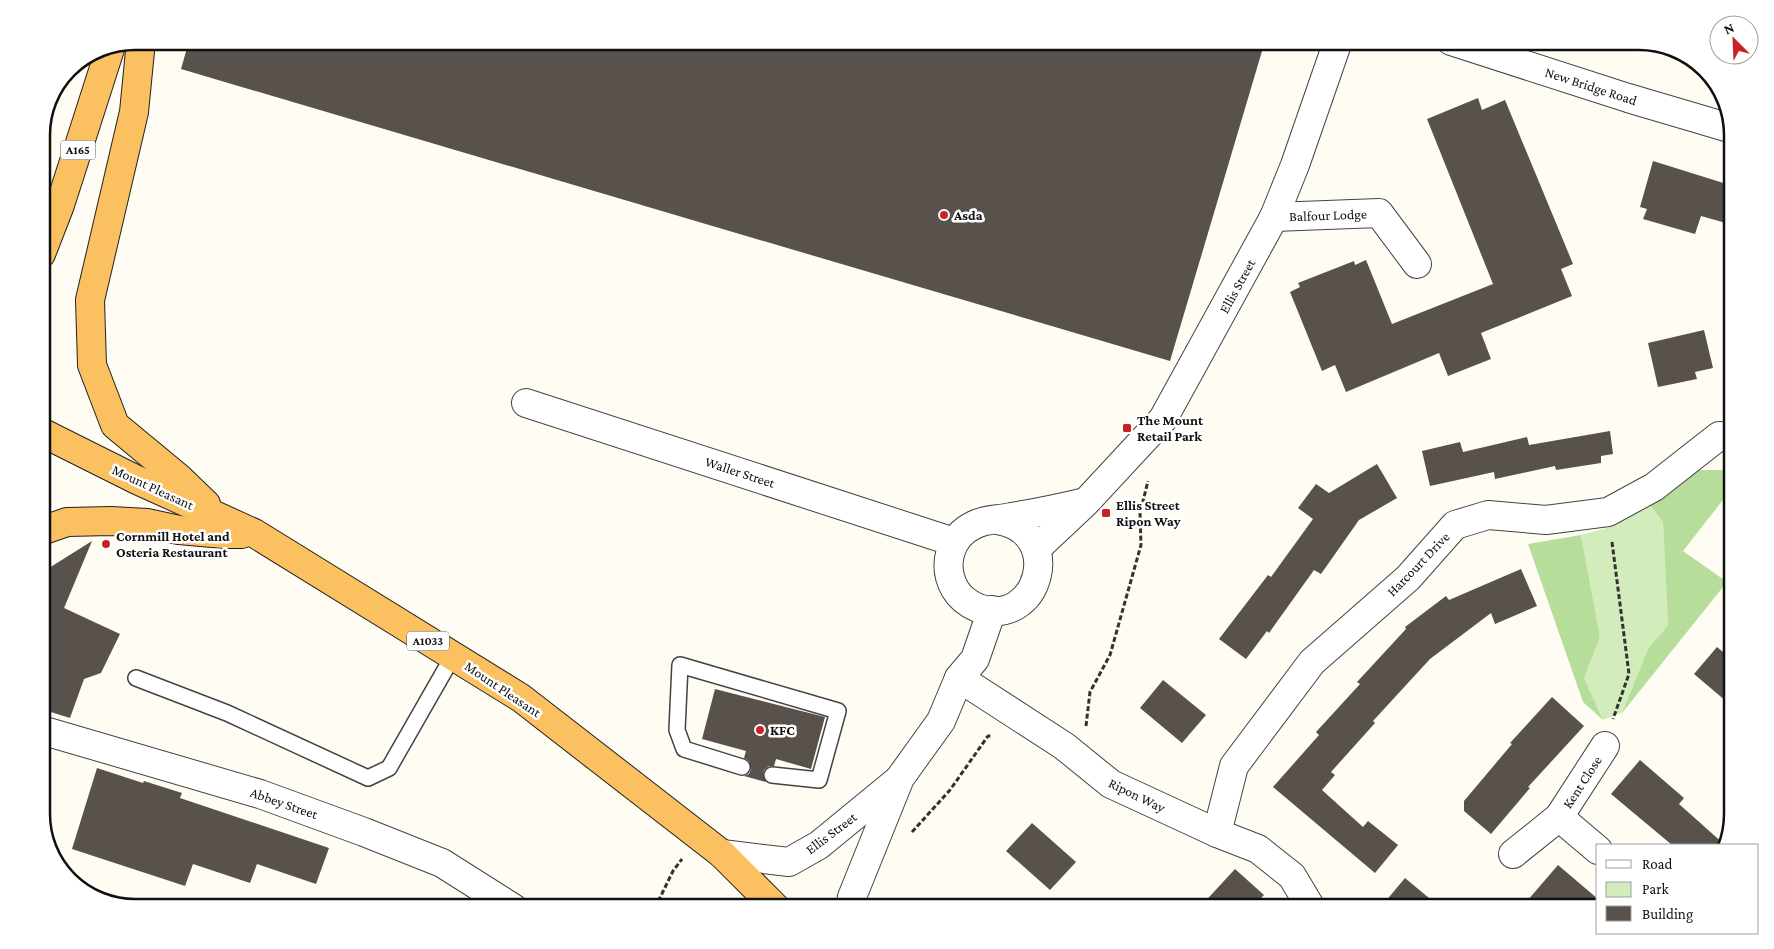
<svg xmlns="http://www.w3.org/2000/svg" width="1774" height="949" font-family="'Crimson Pro',serif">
	<rect width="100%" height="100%" fill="#fffdf3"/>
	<path fill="#d3ecbb" d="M 1648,502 L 1663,522 L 1668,625 L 1648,649 L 1622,713 L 1603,720 L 1584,678 L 1600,637 L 1581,535 L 1610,527 Z"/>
	<g fill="#b6dd99">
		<path d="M 1692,470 L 1733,470 L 1733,487 L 1683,551 L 1727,582 L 1622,713 L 1648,649 L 1668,625 L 1663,522 L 1648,502 Z"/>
		<path d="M 1581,535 L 1600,637 L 1584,678 L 1603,720 L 1583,702 L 1528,544 Z"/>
	</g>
	<g fill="#59514c">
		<path d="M 189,41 L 1265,41 L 1170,361 L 181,69 Z"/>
		<path d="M 1478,98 L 1482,110 L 1505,100 L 1573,264 L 1561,269 L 1572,296 L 1481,333 L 1491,359 L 1448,376 L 1439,353 L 1346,392 L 1335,365 L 1322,371 L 1290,292 L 1300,287 L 1298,283 L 1354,261 L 1355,265 L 1366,260 L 1392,324 L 1493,284 L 1427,119 Z"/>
		<path d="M 1653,161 L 1733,186 L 1733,225 L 1701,216 L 1695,234 L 1643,219 L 1647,209 L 1640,207 Z"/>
		<path d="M 1704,330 L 1713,368 L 1695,372 L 1697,379 L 1658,387 L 1648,343 Z"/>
		<path d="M 1610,431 L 1613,454 L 1601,456 L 1601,463 L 1556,470 L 1555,466 L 1495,479 L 1494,472 L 1430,486 L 1422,451 L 1460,442 L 1463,452 L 1527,437 L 1529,445 Z"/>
		<path d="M 1377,464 L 1397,498 L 1359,520 L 1321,574 L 1314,570 L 1269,633 L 1267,631 L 1246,659 L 1219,639 L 1268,575 L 1271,577 L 1313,519 L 1298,508 L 1316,484 L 1329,493 Z"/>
		<path d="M 92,541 L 64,608 L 120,634 L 101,673 L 84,679 L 70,718 L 41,709 L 41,573 Z"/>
		<path d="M 1521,569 L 1537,606 L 1495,624 L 1491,613 L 1430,659 L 1373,721 L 1375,723 L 1331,772 L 1335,775 L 1322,790 L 1363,827 L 1368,821 L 1398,845 L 1375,873 L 1273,787 L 1319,735 L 1316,732 L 1360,684 L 1357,682 L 1406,629 L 1405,627 L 1446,596 L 1449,600 Z"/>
		<path d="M 1717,647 L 1733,660 L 1733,707 L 1694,674 Z"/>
		<path d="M 1163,680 L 1206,715 L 1182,743 L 1140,708 Z"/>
		<path d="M 715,689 L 825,717 L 811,769 L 776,759 L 774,766 L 769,766 L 764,770 L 763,774 L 766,782 L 744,776 L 749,774 L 751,769 L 749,761 L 744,758 L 746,751 L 702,739 Z"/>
		<path d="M 1552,697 L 1584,726 L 1528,787 L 1530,788 L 1491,834 L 1464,811 L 1464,801 L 1512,744 L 1510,743 Z"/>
		<path d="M 1640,760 L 1684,798 L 1679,804 L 1725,845 L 1672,845 L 1611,794 Z"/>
		<path d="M 97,768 L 143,783 L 144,781 L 182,793 L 180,798 L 329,848 L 316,884 L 257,864 L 250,883 L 193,864 L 185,886 L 72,849 Z"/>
		<path d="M 1032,823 L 1076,862 L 1050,890 L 1006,851 Z"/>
		<path d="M 1558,865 L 1598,899 L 1598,908 L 1521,908 Z"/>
		<path d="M 1235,869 L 1264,895 L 1252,908 L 1199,908 Z"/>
		<path d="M 1405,878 L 1441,908 L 1380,908 Z"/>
	</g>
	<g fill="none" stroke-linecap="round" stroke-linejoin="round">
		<g stroke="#434343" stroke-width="18">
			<g id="service">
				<path d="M 136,678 L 227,713 L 368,778 L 389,768 L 453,656"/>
				<path d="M 742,767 L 684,749 L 677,730 L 680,665 L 838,711 L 819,780 L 772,775"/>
			</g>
		</g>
		<g stroke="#434343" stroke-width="30">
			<g id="minor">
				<path d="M 1451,41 L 1628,98 L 1733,129"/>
				<path d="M 1274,217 L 1379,213 L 1417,264"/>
				<path d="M 526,403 L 954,542"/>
				<path d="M 997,520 C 1067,531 1039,630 978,608 C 969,604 960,598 955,589 C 942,566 949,537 974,525 C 985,519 998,520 1011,517 C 1036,513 1060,508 1085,502"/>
				<path d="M 1036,549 L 1086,502 L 1163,419 L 1274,217 L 1295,165 L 1338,41"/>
				<path d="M 959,678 L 1064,746 L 1111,784 L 1217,833 L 1258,849 L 1292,876 L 1311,908"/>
				<path d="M 41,730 L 260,794 L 364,832 L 442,863 L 513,908"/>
				<path d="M 1559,817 L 1598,850"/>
				<path d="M 1217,833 L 1234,766 L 1312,662 L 1408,578 L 1455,525 L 1488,515 L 1546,520 L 1608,512 L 1654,487 L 1719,436"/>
				<path d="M 722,854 L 789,862 L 819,845 L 897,781"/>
				<path d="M 1513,854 L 1559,817 L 1605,746"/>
				<path d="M 850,908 L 852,897 L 900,778 L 941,721 L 959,678 L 975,659 L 992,610"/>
			</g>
		</g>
		<g stroke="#212121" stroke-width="30">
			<g id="trunk">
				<path d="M 141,41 L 134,112 L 90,300 L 92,365 L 115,425 L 179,478 L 206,504"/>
				<path d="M 41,254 L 60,205 L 111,46"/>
				<path d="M 41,432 L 137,480 L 254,533 L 521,698 L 722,854 L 776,908"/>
				<path d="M 41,531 L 67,522 L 111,521 L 147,523 L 179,530 L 224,534 L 242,534"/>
			</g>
		</g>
		<g stroke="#323232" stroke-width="3" stroke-dasharray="5 2.5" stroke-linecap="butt">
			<path d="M 1612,542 L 1629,674 L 1613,719"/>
			<path d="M 1086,726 L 1090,692 L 1110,655 L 1141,545 L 1140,513 L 1148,481"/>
			<path d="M 912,832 L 950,790 L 988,736 L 992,736"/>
			<path d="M 655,908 L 673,871 L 682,859"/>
		</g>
		<use href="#service" stroke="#fff" stroke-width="15"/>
		<use href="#minor" stroke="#fff" stroke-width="28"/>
		<use href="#trunk" stroke="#fbc05f" stroke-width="28"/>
	</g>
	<g fill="#c72226" stroke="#fff" stroke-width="2">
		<circle cx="944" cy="215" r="5"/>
		<rect x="1122" y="423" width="10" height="10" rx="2.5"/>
		<rect x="1101" y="508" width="10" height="10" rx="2.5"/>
		<circle cx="106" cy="544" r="5"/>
		<circle cx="760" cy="730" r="5"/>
	</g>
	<g text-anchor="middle" stroke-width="5" stroke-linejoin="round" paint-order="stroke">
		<g fill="#fff" stroke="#585858" stroke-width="1">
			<rect x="60.5" y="140.5" width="35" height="19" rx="4"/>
			<rect x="407" y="631.5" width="42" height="19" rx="4"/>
		</g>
		<g font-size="12" font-weight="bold" fill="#101010">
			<text x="78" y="154">A165</text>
			<text x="428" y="645">A1033</text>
		</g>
		<g font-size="14" fill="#101010" stroke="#fff">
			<text transform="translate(1591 86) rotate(18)" y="5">New Bridge Road</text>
			<text transform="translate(1328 215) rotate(-2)" y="5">Balfour Lodge</text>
			<text transform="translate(1237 286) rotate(-61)" y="5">Ellis Street</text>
			<text transform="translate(740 472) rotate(18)" y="5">Waller Street</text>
			<text transform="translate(153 487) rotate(25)" y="5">Mount Pleasant</text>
			<text transform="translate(1418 564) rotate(-46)" y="5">Harcourt Drive</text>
			<text transform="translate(503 689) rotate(34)" y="5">Mount Pleasant</text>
			<text transform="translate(1582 782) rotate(-57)" y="5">Kent Close</text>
			<text transform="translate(1137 795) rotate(26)" y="5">Ripon Way</text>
			<text transform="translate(284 803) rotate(19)" y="5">Abbey Street</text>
			<text transform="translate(831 833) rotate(-37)" y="5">Ellis Street</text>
		</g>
		<g font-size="14" font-weight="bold" fill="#101010" stroke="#fff" text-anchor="start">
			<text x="954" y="220">Asda</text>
			<text x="1137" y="425">The Mount<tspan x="1137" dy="16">Retail Park</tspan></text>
			<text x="1116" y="510">Ellis Street<tspan x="1116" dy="16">Ripon Way</tspan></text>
			<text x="116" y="541">Cornmill Hotel and<tspan x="116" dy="16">Osteria Restaurant</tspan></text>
			<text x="770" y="735">KFC</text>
		</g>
	</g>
	<path d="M0 0H1774V949H0ZM135 50H1639A85 85 0 0 1 1724 135V814A85 85 0 0 1 1639 899H135A85 85 0 0 1 50 814V135A85 85 0 0 1 135 50Z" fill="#fff" fill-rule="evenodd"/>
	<path fill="none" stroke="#101010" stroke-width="2.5" d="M135 50H1639A85 85 0 0 1 1724 135V814A85 85 0 0 1 1639 899H135A85 85 0 0 1 50 814V135A85 85 0 0 1 135 50Z"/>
	<rect x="1596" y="844" width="162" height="90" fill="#ffffff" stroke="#9f9f9f"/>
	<rect x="1606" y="860" width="25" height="8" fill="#ffffff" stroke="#9f9f9f"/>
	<text x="1642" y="869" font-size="15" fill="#101010">Road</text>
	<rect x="1606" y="882" width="25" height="15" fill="#d3ecbb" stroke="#9f9f9f"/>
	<text x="1642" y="894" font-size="15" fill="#101010">Park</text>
	<rect x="1606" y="906" width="25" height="15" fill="#59514c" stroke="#9f9f9f"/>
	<text x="1642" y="919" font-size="15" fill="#101010">Building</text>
	<g transform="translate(1734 40) rotate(336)"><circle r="24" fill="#ffffff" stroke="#9f9f9f"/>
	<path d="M0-4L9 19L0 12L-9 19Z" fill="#c72226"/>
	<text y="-8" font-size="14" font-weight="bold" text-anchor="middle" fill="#101010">N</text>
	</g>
</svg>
